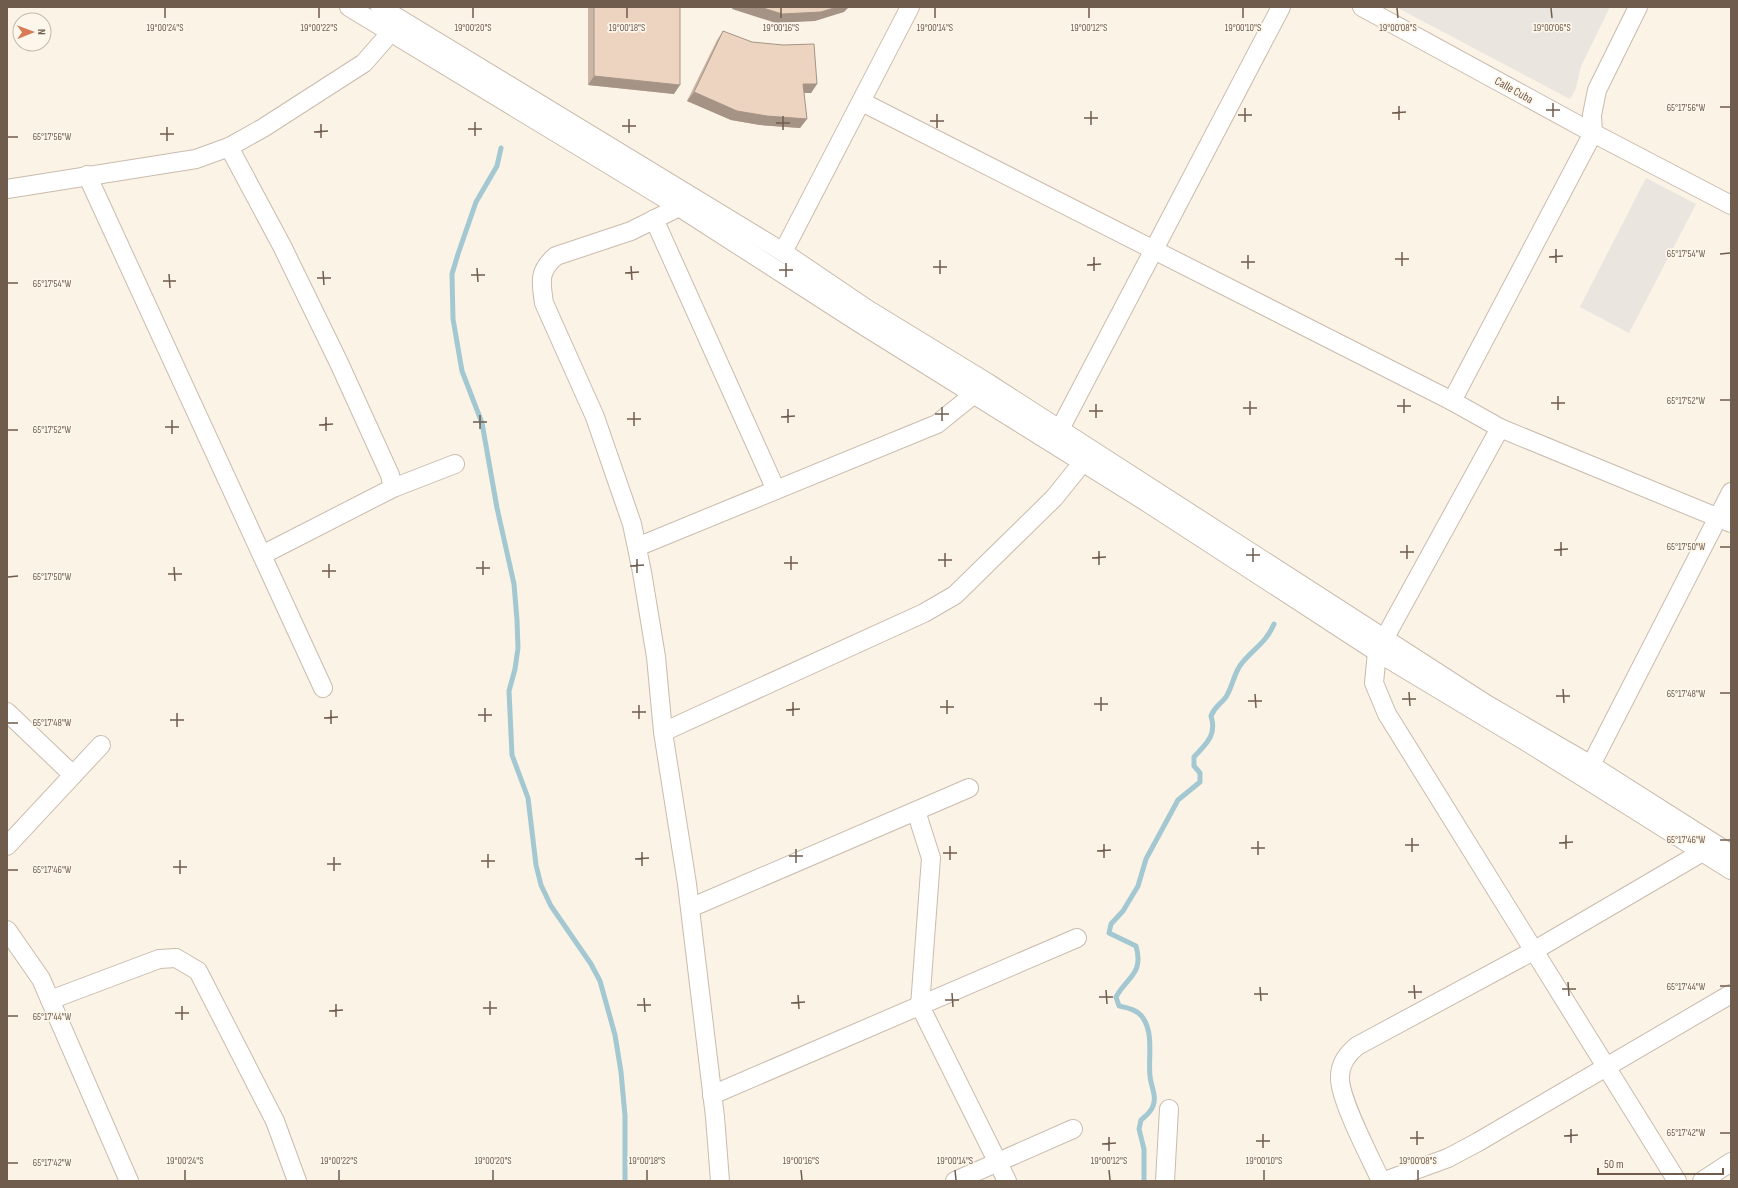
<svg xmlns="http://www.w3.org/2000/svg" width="1738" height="1188" font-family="'Sofia Sans Condensed',sans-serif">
	<rect width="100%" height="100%" fill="#faf3e6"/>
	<g fill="#eae5df">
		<path d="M 1396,7 L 1610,7 L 1581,66 L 1576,88 L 1570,99 Z"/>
		<path d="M 1646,178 L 1696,204 L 1629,333 L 1580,307 Z"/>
	</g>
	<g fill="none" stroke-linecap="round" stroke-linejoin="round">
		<g stroke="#a3c8d2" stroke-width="5">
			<path d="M 501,148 L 497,166 L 476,202 L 458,254 L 452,274 L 453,319 L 462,371 L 482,423 L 497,508 L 514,584 L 517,620 L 518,648 L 515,669 L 509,691 L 512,755 L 528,798 L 536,865 L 541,885 L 551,906 L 591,964 L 600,981 L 615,1035 L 621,1072 L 625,1116 L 625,1181"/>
			<path d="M 1144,1181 L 1144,1149 L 1139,1129 L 1141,1120 C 1146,1116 1151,1112 1153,1106 C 1157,1096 1151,1087 1150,1076 C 1148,1058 1154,1034 1143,1018 C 1138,1010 1128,1008 1119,1006 L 1116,997 C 1127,977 1144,974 1136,946 L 1109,933 L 1111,924 L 1123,911 L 1138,886 L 1146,859 L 1178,800 L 1200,782 L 1200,773 L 1194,766 L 1194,757 C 1207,743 1217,735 1211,716 C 1215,706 1220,705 1226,697 C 1233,686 1234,672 1242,663 C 1254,648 1266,643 1274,624"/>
		</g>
		<g stroke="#cabbad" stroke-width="20">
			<g id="minor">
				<path d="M 349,7 L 679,207 L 861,324 L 1148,503 L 1377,652 L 1530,744 L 1731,870"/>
				<path d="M 380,7 L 783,252 L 867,309 L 988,383 L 1486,704 L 1591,765 L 1731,854"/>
				<path d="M 1362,7 L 1593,133 L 1731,205"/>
				<path d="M 862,102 L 1452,401 L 1500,428 L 1731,523"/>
				<path d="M 229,147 L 282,246 L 339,363 L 390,475 L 393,488"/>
				<path d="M 87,175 L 323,688"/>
				<path d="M 7,189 L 196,159 L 229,147 L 263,128 L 364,63 L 398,24"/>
				<path d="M 679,207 L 631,231 L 556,256 C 538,271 541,282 544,303 L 595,417 L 632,524 L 642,572 L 656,657 L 663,732 L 687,884 L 715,1117 L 720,1181"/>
				<path d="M 654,219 L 776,490"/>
				<path d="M 783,252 L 910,7"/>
				<path d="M 1452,401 L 1593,133 L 1592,115 L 1597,90 L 1638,7"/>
				<path d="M 1500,428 L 1377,652 L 1374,683 L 1387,714 L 1677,1181"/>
				<path d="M 1060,429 L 1281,7"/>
				<path d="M 637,547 L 937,424 L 983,387"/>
				<path d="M 262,555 L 393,488 L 455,464"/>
				<path d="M 7,712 L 73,775"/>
				<path d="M 663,732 L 924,613 L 955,595 L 1054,498 L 1083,462"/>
				<path d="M 1591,765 L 1731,492"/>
				<path d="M 916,811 L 931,858 L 920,1006 L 1007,1181"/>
				<path d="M 7,846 L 101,745"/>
				<path d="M 690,908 L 969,788"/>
				<path d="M 7,930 L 41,979 L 129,1181"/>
				<path d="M 50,1000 L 159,959 L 176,958 L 198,971 L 275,1121 L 297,1181"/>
				<path d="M 712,1095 L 1077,938"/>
				<path d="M 955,1181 L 1073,1129"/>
				<path d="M 1165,1181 L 1169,1109"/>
				<path d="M 1381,1181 C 1371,1159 1339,1099 1340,1077 C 1340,1064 1347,1054 1357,1046 L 1535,950 L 1711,847"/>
				<path d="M 1385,1181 L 1448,1158 L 1478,1142 L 1731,994"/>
				<path d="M 1702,1181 L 1731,1162"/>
			</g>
		</g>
		<use href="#minor" stroke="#fff" stroke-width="18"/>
	</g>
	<g fill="#cbb6a5">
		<path d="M 588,7 L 680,7 L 674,94 L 588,85 Z"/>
		<path d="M 723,31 L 817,84 L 811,93 L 804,93 L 807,119 L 800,128 L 760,125 L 731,120 L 687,101 L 717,40 Z"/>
	</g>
	<g fill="#a59486">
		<path d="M 733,7 L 849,7 L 844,12 L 815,21 L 776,23 L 732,9 Z"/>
		<path d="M 594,76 L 680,85 L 674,94 L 588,85 Z"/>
		<path d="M 803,84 L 817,84 L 811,93 L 797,93 Z"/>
		<path d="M 694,92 L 807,119 L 800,128 L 760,125 L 731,120 L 687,101 Z"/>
	</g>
	<g fill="#ecd4c0" stroke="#a59486">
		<path d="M 594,7 L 680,7 L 680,85 L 594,76 Z"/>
		<path d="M 760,7 L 837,7 L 821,12 L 782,14 Z"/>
		<path d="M 723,31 L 752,42 L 783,45 L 814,44 L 817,84 L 803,84 L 807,119 L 767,116 L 737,111 L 694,92 Z"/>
	</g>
	<path fill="none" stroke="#705c4d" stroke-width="1.5" d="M 165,8 L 165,18M 319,8 L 319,18M 473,8 L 473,18M 627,8 L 627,18M 781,8 L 781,18M 935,8 L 935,18M 1089,8 L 1089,18M 1243,8 L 1243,18M 1397,8 L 1398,18M 1551,8 L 1552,18M 1553,103 L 1553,117M 1399,106 L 1399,120M 1720,107 L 1730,107M 1245,108 L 1245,122M 1546,110 L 1560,110M 1091,111 L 1091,125M 1392,113 L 1406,112M 937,114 L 937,128M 1238,115 L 1252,115M 783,116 L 783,130M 1084,118 L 1098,118M 629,119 L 629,133M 930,121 L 944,121M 475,122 L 475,136M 776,123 L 790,123M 321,124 L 321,138M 622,126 L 636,126M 167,127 L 167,141M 468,129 L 482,129M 314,132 L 328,131M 160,134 L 174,134M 8,137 L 18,137M 1556,249 L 1556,263M 1402,252 L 1402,266M 1720,254 L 1730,253M 1248,255 L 1248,269M 1094,257 L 1094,271M 1549,257 L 1563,256M 1395,259 L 1409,259M 940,260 L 940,274M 1241,262 L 1255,262M 786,263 L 786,277M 1087,265 L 1101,264M 631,266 L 632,280M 933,267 L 947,267M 477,268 L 478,282M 779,270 L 793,270M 323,271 L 324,285M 625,273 L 639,272M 169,274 L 170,288M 471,275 L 485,275M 317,278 L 331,278M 163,281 L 176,281M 8,283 L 18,283M 1558,396 L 1558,410M 1404,399 L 1404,413M 1720,400 L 1730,400M 1250,401 L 1250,415M 1551,403 L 1565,403M 1096,404 L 1096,418M 1397,406 L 1411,406M 942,407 L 942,421M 1243,408 L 1257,408M 788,409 L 788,423M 1089,411 L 1103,411M 634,412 L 634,426M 935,414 L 949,414M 480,415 L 480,429M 326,417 L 326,431M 781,417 L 795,416M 627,419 L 641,419M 172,420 L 172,434M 473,422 L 487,422M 319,425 L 333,424M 165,427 L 179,427M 8,430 L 18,430M 1561,542 L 1561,556M 1407,545 L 1407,559M 1720,547 L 1730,547M 1253,548 L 1253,562M 1554,550 L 1568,549M 1099,551 L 1099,565M 1400,552 L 1414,552M 945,553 L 945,567M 1246,555 L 1260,555M 791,556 L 791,570M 1092,558 L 1106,557M 637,559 L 637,573M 938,560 L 952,560M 483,561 L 483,575M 784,563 L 798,563M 329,564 L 329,578M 630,566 L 644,565M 174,567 L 175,581M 476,568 L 490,568M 322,571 L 336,571M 168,574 L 182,574M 8,577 L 18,576M 1563,689 L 1564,703M 1409,692 L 1410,706M 1720,693 L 1730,693M 1255,694 L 1256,708M 1556,696 L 1570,696M 1101,697 L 1101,711M 1402,699 L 1416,699M 947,700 L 947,714M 1248,701 L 1262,701M 793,702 L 793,716M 1094,704 L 1108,704M 639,705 L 639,719M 940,707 L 954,707M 485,708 L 485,722M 331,710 L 331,724M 786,710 L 800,709M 632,712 L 646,712M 177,713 L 177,727M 478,715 L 492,715M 324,718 L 338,717M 170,720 L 184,720M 8,723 L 18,723M 1566,835 L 1566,849M 1412,838 L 1412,852M 1720,840 L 1730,840M 1258,841 L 1258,855M 1559,843 L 1573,842M 1104,844 L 1104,858M 1405,845 L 1419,845M 950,846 L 950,860M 1251,848 L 1265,848M 796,849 L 796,863M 1097,851 L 1111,850M 642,852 L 642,866M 943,853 L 957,853M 488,854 L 488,868M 789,856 L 803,856M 334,857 L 334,871M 635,859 L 649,858M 180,860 L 180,874M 481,861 L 495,861M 327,864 L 341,864M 173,867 L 187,867M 8,870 L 18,870M 1568,982 L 1569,996M 1414,985 L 1415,999M 1720,986 L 1730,986M 1260,987 L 1261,1001M 1562,989 L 1576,989M 1106,990 L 1107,1004M 1408,992 L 1422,992M 952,993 L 953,1007M 1254,994 L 1268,994M 798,995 L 799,1009M 1099,997 L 1113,997M 644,998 L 645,1012M 945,1000 L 959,1000M 490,1001 L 490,1015M 791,1003 L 805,1002M 336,1004 L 336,1017M 637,1005 L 651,1005M 182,1006 L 182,1020M 483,1008 L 497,1008M 329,1011 L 343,1010M 175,1013 L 189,1013M 8,1016 L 18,1016M 1571,1129 L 1571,1143M 1417,1131 L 1417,1145M 1720,1133 L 1730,1133M 1263,1134 L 1263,1148M 1564,1136 L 1578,1135M 1109,1137 L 1109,1151M 1410,1138 L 1424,1138M 1256,1141 L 1270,1141M 1102,1144 L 1116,1143M 8,1163 L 18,1163M 185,1170 L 185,1180M 339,1170 L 339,1180M 493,1170 L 493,1180M 647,1170 L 647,1180M 801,1170 L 802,1180M 955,1170 L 956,1180M 1109,1170 L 1110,1180M 1264,1170 L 1264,1180M 1418,1170 L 1418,1180"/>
	<g text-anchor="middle" stroke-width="3.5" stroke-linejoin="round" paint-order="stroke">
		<g font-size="12" fill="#705c4d" stroke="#fdf7eb">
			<text transform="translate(1514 90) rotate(29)" y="4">Calle Cuba</text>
		</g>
	</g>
	<g font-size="10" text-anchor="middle" fill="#705c4d" stroke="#fdf7eb" stroke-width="3.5" stroke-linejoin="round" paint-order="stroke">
		<text x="165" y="31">19°00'24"S</text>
		<text x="319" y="31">19°00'22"S</text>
		<text x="473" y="31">19°00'20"S</text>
		<text x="627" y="31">19°00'18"S</text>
		<text x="781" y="31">19°00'16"S</text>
		<text x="935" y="31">19°00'14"S</text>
		<text x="1089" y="31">19°00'12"S</text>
		<text x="1243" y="31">19°00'10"S</text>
		<text x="1398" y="31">19°00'08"S</text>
		<text x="1552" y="31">19°00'06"S</text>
		<text x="1686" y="111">65°17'56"W</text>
		<text x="52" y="140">65°17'56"W</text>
		<text x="1686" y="257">65°17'54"W</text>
		<text x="52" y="287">65°17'54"W</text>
		<text x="1686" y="404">65°17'52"W</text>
		<text x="52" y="433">65°17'52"W</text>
		<text x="1686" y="550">65°17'50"W</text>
		<text x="52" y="580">65°17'50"W</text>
		<text x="1686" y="697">65°17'48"W</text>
		<text x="52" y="726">65°17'48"W</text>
		<text x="1686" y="843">65°17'46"W</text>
		<text x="52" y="873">65°17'46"W</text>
		<text x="1686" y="990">65°17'44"W</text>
		<text x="52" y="1020">65°17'44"W</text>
		<text x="1686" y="1136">65°17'42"W</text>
		<text x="185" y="1164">19°00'24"S</text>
		<text x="339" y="1164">19°00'22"S</text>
		<text x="493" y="1164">19°00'20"S</text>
		<text x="647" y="1164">19°00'18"S</text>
		<text x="801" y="1164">19°00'16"S</text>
		<text x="955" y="1164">19°00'14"S</text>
		<text x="1109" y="1164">19°00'12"S</text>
		<text x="1264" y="1164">19°00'10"S</text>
		<text x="1418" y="1164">19°00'08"S</text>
		<text x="52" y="1166">65°17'42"W</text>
	</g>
	<rect width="1738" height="1188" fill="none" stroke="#705c4d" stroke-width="16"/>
	<g transform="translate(32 32) rotate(89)"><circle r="19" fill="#fdf7eb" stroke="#c5b9ac"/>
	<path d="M0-3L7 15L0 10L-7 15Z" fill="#d77c57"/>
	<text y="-6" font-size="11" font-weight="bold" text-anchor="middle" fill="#705c4d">N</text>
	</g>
	<path d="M1598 1168v6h125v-6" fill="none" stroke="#705c4d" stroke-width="2"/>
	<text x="1604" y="1168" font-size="12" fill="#705c4d" stroke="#fdf7eb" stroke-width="3" paint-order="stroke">50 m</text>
</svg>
